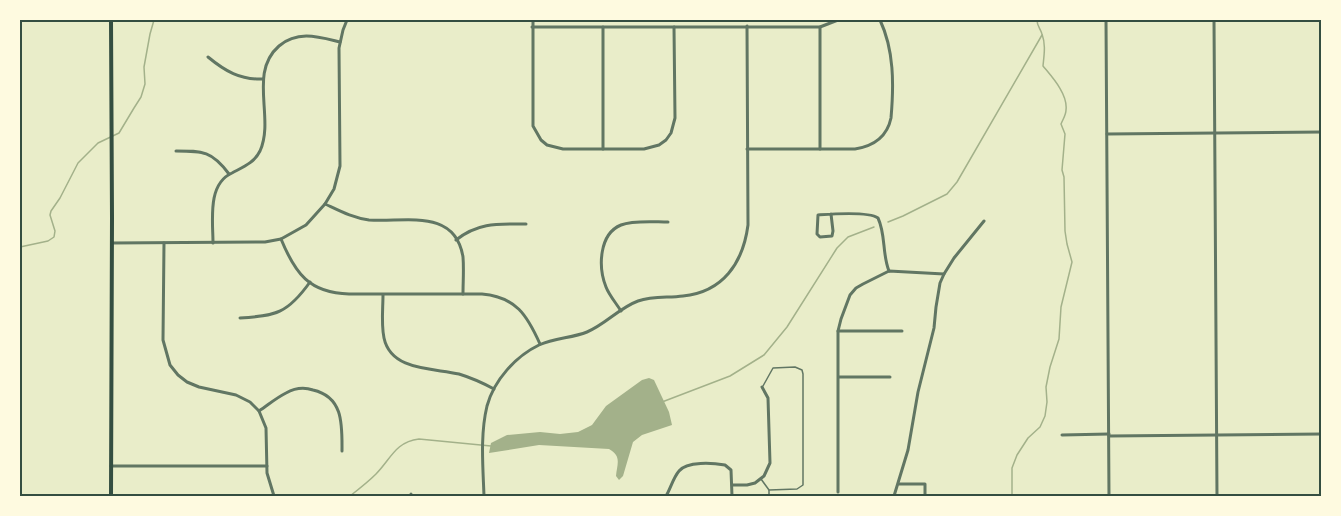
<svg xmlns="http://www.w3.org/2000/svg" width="1341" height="516" font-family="'Nunito Sans',sans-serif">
	<rect width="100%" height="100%" fill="#e9edc9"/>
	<path fill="#a3b18a" d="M 649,378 L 654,380 L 669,412 L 672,425 L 642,435 L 633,442 L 623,476 L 619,480 L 616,476 C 617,464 622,456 609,449 L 539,445 L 489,453 L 491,443 L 507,435 L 540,432 L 560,434 L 578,432 L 592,425 L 606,406 L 642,380 Z"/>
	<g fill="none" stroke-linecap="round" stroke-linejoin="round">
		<g stroke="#a3b18a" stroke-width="1.5">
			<path d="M 888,222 L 903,216 L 947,194 L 957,182 L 1042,35"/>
			<path d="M 20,247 L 48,241 L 54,237 L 55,231 L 50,215 L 51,211 L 60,198 L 78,163 L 98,143 L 119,133 L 134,108 L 141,97 L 145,84 L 144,67 L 150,34 L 154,20"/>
			<path d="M 662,402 L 730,376 L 764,355 L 787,327 L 837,248 L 848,237 L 874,227"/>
			<path d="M 350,496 C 359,489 368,482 376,474 C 391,459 395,442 419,439 L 491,446"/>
			<path d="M 1012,496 L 1012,468 L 1017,455 L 1028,438 L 1040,427 L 1045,416 L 1047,402 L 1046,387 L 1050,367 L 1059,339 L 1061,307 L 1072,262 L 1067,244 L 1065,231 L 1064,177 L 1062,170 L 1065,134 L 1061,124 C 1063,119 1066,115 1066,110 C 1068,94 1052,77 1043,66 C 1044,55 1046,45 1042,34 C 1040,28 1037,26 1037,20"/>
		</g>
		<g stroke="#617663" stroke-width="1.5">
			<path d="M 763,386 L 773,368 L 795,367 L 802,370 L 803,374 L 803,485 L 797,489 L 769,490"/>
			<path d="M 761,479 L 769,490 L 769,496"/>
		</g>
		<g stroke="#617663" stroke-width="3">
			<path d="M 533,20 L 533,126 L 541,140 L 547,145 L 563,149 L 644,149 L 659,145 L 666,140 L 671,133 L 675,118 L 674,27"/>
			<path d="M 1106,20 L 1109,496"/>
			<path d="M 1214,20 L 1217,496"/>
			<path d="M 532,27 L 820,27 L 838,20"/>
			<path d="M 603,27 L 603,149"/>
			<path d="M 820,27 L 820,149"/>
			<path d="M 208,57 C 225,71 240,80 263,79"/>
			<path d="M 1107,134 L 1322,132"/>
			<path d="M 747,149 L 855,149 C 874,146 887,137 891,118 C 894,84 894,50 880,20"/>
			<path d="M 176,151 C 203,151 212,151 229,174"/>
			<path d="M 325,204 C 340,211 353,218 369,220 C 403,223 455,207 463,257 C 464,269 463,282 463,294"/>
			<path d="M 831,214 L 833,231 L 832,236 L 820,237 L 817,234 L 818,215 C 832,214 868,211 878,218 C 886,235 882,254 889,271"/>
			<path d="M 281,239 C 295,273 309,293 349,294 L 482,294 C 516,297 527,315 540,344"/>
			<path d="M 456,240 C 479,222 499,224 526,224"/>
			<path d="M 112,243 L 265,242 L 281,239 L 306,225 L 325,204 L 334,189 L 340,166 L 339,48 L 343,30 L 347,20"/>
			<path d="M 164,243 L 163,340 L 170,365 L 178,375 L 187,382 L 199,387 L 236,395 L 250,402 L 259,411 L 266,428 L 267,473 L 274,496"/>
			<path d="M 213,243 C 213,221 207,184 232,173 C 243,167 254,163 260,151 C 275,118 248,73 279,46 C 298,30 319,37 340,42"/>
			<path d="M 383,295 C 383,308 381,324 384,338 C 391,371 433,368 459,374 C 472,378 483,383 494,389"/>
			<path d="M 621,311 C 616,303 609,295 606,287 C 598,267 599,234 621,225 C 633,220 654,222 668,222"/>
			<path d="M 240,318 C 276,316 288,313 310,282"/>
			<path d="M 838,331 L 902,331"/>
			<path d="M 839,377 L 890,377"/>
			<path d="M 259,411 C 268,405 276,398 286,393 C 295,388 304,387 313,390 C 344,397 342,426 342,451"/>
			<path d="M 1062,435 L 1109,434"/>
			<path d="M 1109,436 L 1322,434"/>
			<path d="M 111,466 L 267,466"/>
			<path d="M 899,484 L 925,484 L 925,496"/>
			<path d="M 732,485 L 747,485 L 755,483 L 764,476 L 770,463 L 768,398 L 762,387"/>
			<path d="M 838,492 L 838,331 L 841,319 L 850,295 L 856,288 L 863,284 L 889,271 L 944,274"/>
			<path d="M 411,494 L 411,496"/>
			<path d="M 484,496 C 483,467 480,435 487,406 C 494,380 516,356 539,345 C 555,338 572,338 587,332 C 606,324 619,308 638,301 C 653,296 668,298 683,296 C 723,292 743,263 748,225 L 747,26"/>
			<path d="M 666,496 C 670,490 673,478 679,471 C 687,461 713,463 725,465 L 731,470 L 732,496"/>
			<path d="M 894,496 L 908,450 L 918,392 L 934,328 L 936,307 L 940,283 L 944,274 L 954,258 L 984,221"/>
		</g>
		<path stroke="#344e41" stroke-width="4" d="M 111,496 L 112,218 L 111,20"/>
	</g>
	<rect width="1341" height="516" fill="none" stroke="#fefae0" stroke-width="42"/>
	<rect x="21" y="21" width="1299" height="474" fill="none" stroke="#344e41" stroke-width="2"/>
</svg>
